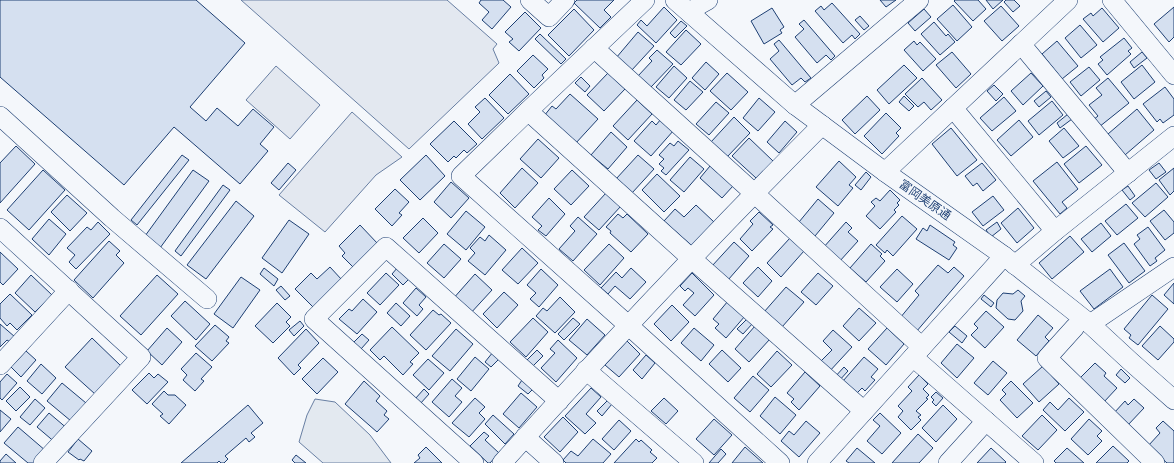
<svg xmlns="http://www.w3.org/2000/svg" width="1174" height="463" font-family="Barlow,'Noto Sans JP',sans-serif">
	<rect width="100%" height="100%" fill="#f4f7fb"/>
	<path fill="#e3e9f0" stroke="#687fa3" d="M 315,399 L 335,402 L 370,435 L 391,463 L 323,463 L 299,442 L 307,415 Z"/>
	<g fill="#e3e8f0" stroke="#687fa3">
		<path d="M 241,0 L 447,0 L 497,44 L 493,49 L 499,63 L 409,149 Z"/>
		<path d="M 276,66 L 320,105 L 290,139 L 246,100 Z"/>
		<path d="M 352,112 L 402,157 L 376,175 L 325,232 L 279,195 Z"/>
	</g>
	<g fill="#d5e0f0" stroke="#1d3f73">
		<path d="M 0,0 L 196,0 L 245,43 L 190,107 L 206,121 L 217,108 L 238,126 L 253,109 L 274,127 L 260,144 L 268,151 L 240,184 L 174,127 L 124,185 L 0,77 Z"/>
		<path d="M 481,0 L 503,0 L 511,7 L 492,29 L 482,20 L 489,12 L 479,3 Z"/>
		<path d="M 577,0 L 614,0 L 604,10 L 611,17 L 600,28 L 574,3 Z"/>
		<path d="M 880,0 L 896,0 L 886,7 Z"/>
		<path d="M 955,0 L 978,0 L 986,9 L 973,21 L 954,1 Z"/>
		<path d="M 986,0 L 1003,0 L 993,9 Z"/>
		<path d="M 1006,0 L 1014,0 L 1020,6 L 1013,12 L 1004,2 Z"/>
		<path d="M 832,3 L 860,34 L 855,39 L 852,35 L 843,43 L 815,11 L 821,6 L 824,10 Z"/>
		<path d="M 953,5 L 972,27 L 957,41 L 937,19 Z"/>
		<path d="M 1001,6 L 1019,26 L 1002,41 L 984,21 Z"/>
		<path d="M 664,7 L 677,20 L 656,43 L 637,25 L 641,20 L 647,26 Z"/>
		<path d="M 1174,7 L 1174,37 L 1169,42 L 1154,24 Z"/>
		<path d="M 772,8 L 784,27 L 780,30 L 782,33 L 764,44 L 751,21 Z"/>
		<path d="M 1102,8 L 1119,28 L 1103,42 L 1083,19 L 1091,13 L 1093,16 Z"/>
		<path d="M 574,9 L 594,30 L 569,56 L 548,35 Z"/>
		<path d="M 924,9 L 931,17 L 915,31 L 908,23 Z"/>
		<path d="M 525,12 L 541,28 L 519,51 L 509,42 L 513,39 L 505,32 Z"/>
		<path d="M 860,16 L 869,26 L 864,30 L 855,20 Z"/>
		<path d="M 804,20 L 835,56 L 831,60 L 826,55 L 817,63 L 795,37 L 804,29 L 799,24 Z"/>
		<path d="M 681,21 L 687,26 L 675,38 L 670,33 Z"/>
		<path d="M 934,22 L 946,36 L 948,34 L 955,42 L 940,55 L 921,34 Z"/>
		<path d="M 1080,25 L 1097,45 L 1081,58 L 1065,38 Z"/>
		<path d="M 686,30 L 701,44 L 681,65 L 666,52 Z"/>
		<path d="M 638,32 L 654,46 L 631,71 L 616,58 Z"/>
		<path d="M 540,34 L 566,59 L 561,64 L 535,39 Z"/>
		<path d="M 1124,38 L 1132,48 L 1128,51 L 1131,54 L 1107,75 L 1098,64 L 1103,60 L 1100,57 Z"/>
		<path d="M 779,40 L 811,78 L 805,82 L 801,78 L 792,85 L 770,59 L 779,51 L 774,44 Z"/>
		<path d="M 914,41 L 917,45 L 920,42 L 936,59 L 923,71 L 904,50 Z"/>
		<path d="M 1057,41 L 1078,66 L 1062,79 L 1042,54 Z"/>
		<path d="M 657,50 L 673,64 L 651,87 L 638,76 L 652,61 L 649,58 Z"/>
		<path d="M 952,52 L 971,74 L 956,88 L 936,65 Z"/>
		<path d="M 1142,52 L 1147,58 L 1134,68 L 1130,62 Z"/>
		<path d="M 533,55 L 548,69 L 542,75 L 544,78 L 534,88 L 517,71 Z"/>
		<path d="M 706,62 L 719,74 L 705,90 L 692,78 Z"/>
		<path d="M 904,65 L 917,78 L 889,104 L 877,90 Z"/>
		<path d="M 1142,65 L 1155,82 L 1134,99 L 1121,82 Z"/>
		<path d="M 674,66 L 687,78 L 669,98 L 656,87 Z"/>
		<path d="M 1089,67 L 1100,80 L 1081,96 L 1070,82 Z"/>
		<path d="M 608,73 L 625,89 L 604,111 L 587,95 Z"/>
		<path d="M 727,73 L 748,92 L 731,110 L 710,91 Z"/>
		<path d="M 1031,73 L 1043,86 L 1023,105 L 1011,91 Z"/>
		<path d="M 510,74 L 529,94 L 508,114 L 489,95 Z"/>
		<path d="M 581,77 L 590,86 L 585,92 L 575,83 Z"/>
		<path d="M 922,78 L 942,100 L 931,110 L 924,102 L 918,107 L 905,94 Z"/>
		<path d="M 1108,78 L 1129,103 L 1099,127 L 1093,120 L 1098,116 L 1089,105 L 1102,95 L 1096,88 Z"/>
		<path d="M 690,81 L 703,92 L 686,110 L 674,100 Z"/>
		<path d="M 994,85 L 1003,94 L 996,101 L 987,91 Z"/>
		<path d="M 1165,87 L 1174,99 L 1174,115 L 1163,123 L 1160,119 L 1157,122 L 1143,104 Z"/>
		<path d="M 1046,91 L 1051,97 L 1039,107 L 1034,101 Z"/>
		<path d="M 570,94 L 598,119 L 575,144 L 544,116 L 552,106 L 556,109 Z"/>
		<path d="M 867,96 L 880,110 L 855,134 L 842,120 Z"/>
		<path d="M 904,96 L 914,106 L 909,111 L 899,102 Z"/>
		<path d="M 1004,97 L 1016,111 L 992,131 L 980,118 Z"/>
		<path d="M 485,98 L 504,118 L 482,139 L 468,124 L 480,112 L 475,107 Z"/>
		<path d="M 759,98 L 775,112 L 758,131 L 743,118 Z"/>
		<path d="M 637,100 L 652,114 L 628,140 L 613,126 Z"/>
		<path d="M 1052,101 L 1063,115 L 1039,135 L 1028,121 Z"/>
		<path d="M 716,102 L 729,113 L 709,135 L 696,124 Z"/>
		<path d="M 1137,109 L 1154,130 L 1125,155 L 1108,134 Z"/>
		<path d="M 886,113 L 901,128 L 896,133 L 899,136 L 882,154 L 864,136 Z"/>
		<path d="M 1068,114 L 1072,119 L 1060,128 L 1057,123 Z"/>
		<path d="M 734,117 L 750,133 L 727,157 L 711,142 Z"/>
		<path d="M 661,119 L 674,130 L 651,156 L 634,141 L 652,121 L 656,125 Z"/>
		<path d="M 1019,120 L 1033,137 L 1011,156 L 997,140 Z"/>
		<path d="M 454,121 L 477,144 L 467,153 L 464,150 L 456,158 L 454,156 L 448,162 L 430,144 Z"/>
		<path d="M 785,121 L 797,132 L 779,153 L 767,142 Z"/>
		<path d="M 951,128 L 977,160 L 957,176 L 932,144 Z"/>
		<path d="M 1064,128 L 1079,146 L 1063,158 L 1049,141 Z"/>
		<path d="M 611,132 L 627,147 L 608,169 L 591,155 Z"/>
		<path d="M 749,138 L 773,161 L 756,178 L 732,156 Z"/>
		<path d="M 538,139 L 559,158 L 541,178 L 520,159 Z"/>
		<path d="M 678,141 L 689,150 L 666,175 L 661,171 L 664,168 L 659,164 L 664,159 L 659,155 L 670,143 L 674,146 Z"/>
		<path d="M 16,146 L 35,164 L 0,203 L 0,163 Z"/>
		<path d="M 1086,146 L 1102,165 L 1079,183 L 1064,164 Z"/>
		<path d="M 182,155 L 189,160 L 137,225 L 131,220 Z"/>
		<path d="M 426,155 L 445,176 L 420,200 L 400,180 Z"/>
		<path d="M 638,155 L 654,169 L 632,193 L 616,179 Z"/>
		<path d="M 690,157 L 704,169 L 684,192 L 670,180 Z"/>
		<path d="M 839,161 L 856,177 L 849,185 L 853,188 L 838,206 L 816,187 Z"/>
		<path d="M 1057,162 L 1078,189 L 1062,202 L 1067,208 L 1060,214 L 1033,181 Z"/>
		<path d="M 288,163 L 296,170 L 279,190 L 271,183 Z"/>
		<path d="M 982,163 L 996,180 L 983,191 L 977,183 L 973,186 L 965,176 Z"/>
		<path d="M 1159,163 L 1166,172 L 1156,179 L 1149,170 Z"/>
		<path d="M 710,166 L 733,186 L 722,198 L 700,178 Z"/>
		<path d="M 522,168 L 538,183 L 515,208 L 500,193 Z"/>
		<path d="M 1174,168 L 1174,191 L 1170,195 L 1159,180 Z"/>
		<path d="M 43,170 L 65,190 L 29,230 L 7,210 Z"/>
		<path d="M 193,170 L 209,181 L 160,248 L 145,236 Z"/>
		<path d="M 572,170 L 589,186 L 571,205 L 554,189 Z"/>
		<path d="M 866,172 L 871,177 L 861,190 L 855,185 Z"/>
		<path d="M 657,174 L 680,196 L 664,212 L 642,190 Z"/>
		<path d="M 451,182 L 469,198 L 451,218 L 434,202 Z"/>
		<path d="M 1156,183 L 1168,197 L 1145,217 L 1132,203 Z"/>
		<path d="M 223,185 L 230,190 L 181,256 L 175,251 Z"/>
		<path d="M 1128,186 L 1135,196 L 1130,200 L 1122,190 Z"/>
		<path d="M 395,189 L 409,202 L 399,213 L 402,215 L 392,226 L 375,209 Z"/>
		<path d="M 890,190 L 900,200 L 897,203 L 899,205 L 894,210 L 896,212 L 880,229 L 866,216 L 875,206 L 871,202 L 876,198 L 880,201 Z"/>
		<path d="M 606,193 L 621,206 L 599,230 L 584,217 Z"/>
		<path d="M 67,195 L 87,213 L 70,231 L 51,212 Z"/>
		<path d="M 993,196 L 1004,210 L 983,226 L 972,212 Z"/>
		<path d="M 549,198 L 565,214 L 546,236 L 538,230 L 542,226 L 532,217 Z"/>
		<path d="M 818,199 L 834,213 L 815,236 L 799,222 Z"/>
		<path d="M 236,201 L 254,216 L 206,279 L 187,265 Z"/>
		<path d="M 1126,204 L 1138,218 L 1117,235 L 1105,221 Z"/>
		<path d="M 696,205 L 714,222 L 692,246 L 664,221 L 675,209 L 684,217 Z"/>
		<path d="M 1018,208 L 1034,228 L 1017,243 L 1001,223 Z"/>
		<path d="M 1164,210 L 1174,222 L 1174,233 L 1165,240 L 1150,221 Z"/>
		<path d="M 466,211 L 485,227 L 466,250 L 447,234 Z"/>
		<path d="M 759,212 L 773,225 L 770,227 L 773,229 L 752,251 L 740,239 L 753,224 L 750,221 Z"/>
		<path d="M 618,214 L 623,218 L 627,214 L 648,234 L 631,252 L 610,233 L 611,231 L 606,227 Z"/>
		<path d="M 902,216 L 917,229 L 893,256 L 887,250 L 885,253 L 876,245 Z"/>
		<path d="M 578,217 L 597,234 L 573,261 L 559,249 L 575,231 L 570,226 Z"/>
		<path d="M 423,218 L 438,233 L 419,253 L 403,238 Z"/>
		<path d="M 49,219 L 66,234 L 49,255 L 32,239 Z"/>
		<path d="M 289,220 L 309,234 L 282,273 L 262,258 Z"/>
		<path d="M 98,222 L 110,234 L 76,269 L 69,262 L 75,255 L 67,248 L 87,227 L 91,230 Z"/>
		<path d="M 846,222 L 852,228 L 848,232 L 858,241 L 839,262 L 823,248 Z"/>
		<path d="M 997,222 L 1001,229 L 991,237 L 986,230 Z"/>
		<path d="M 1101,223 L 1111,236 L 1092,252 L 1081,239 Z"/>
		<path d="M 360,225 L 378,244 L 354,268 L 342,256 L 345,253 L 339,246 Z"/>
		<path d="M 930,225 L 955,242 L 953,245 L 957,248 L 949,260 L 916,239 L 923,228 L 927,231 Z"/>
		<path d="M 1148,227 L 1165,250 L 1155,258 L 1157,261 L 1150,266 L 1134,244 L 1140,239 L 1137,235 Z"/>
		<path d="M 489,235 L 506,250 L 485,275 L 468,261 L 475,253 L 470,248 L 480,237 L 485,241 Z"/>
		<path d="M 1070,236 L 1084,252 L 1052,279 L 1039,263 Z"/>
		<path d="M 790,238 L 804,251 L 781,277 L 767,263 Z"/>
		<path d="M 109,241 L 120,251 L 116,255 L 124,263 L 93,298 L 74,280 Z"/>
		<path d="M 734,242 L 749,256 L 728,280 L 712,266 Z"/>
		<path d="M 1124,243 L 1145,271 L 1129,283 L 1108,255 Z"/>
		<path d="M 444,244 L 461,259 L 444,278 L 427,263 Z"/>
		<path d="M 609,244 L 624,258 L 600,285 L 584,270 Z"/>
		<path d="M 871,244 L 882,254 L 880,256 L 885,261 L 866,282 L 850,268 Z"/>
		<path d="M 522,248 L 538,263 L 518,284 L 502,270 Z"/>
		<path d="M 0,252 L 18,269 L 3,285 L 0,282 Z"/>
		<path d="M 938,265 L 948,273 L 954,267 L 964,276 L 916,332 L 900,318 L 919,295 L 915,291 Z"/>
		<path d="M 330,267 L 342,280 L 314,308 L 295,289 L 311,273 L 317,279 Z"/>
		<path d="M 398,267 L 410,278 L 403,285 L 392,274 Z"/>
		<path d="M 758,267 L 772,281 L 758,297 L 743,283 Z"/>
		<path d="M 264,268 L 278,279 L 274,286 L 260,274 Z"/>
		<path d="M 631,268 L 646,282 L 630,299 L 615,286 L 608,294 L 601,288 L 616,272 L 622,278 Z"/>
		<path d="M 541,269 L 558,285 L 539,307 L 530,299 L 536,293 L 527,285 Z"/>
		<path d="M 897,269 L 913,284 L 897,302 L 880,287 Z"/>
		<path d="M 1110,269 L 1123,287 L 1094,309 L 1080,291 Z"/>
		<path d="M 386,273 L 399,285 L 380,305 L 367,293 Z"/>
		<path d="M 692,273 L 714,295 L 695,316 L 683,305 L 694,293 L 688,288 L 685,291 L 680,286 Z"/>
		<path d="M 818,273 L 833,286 L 816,305 L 801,292 Z"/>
		<path d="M 475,274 L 492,290 L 469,315 L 452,300 Z"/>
		<path d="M 31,275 L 52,295 L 35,312 L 15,293 Z"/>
		<path d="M 157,275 L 178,294 L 141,335 L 120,316 Z"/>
		<path d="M 241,277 L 260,290 L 233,328 L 214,314 Z"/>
		<path d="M 1174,283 L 1174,304 L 1164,295 Z"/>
		<path d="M 281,286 L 290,296 L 285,300 L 276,290 Z"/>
		<path d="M 786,287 L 804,302 L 782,327 L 764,312 Z"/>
		<path d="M 416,288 L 426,297 L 419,305 L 423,309 L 417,316 L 403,303 Z"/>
		<path d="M 1018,290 L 1025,296 L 1021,301 L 1023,311 L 1015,320 L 1008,319 L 996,308 L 997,300 L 1003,293 L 1013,294 Z"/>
		<path d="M 504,292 L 518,305 L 497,328 L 483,314 Z"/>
		<path d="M 10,294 L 32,315 L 17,330 L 10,323 L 7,326 L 0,318 L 0,304 Z"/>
		<path d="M 984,295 L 994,303 L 991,307 L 981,299 Z"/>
		<path d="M 1152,295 L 1168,309 L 1138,345 L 1129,338 L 1131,335 L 1124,329 Z"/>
		<path d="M 560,297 L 575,312 L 555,333 L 536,316 L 543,308 L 547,311 Z"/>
		<path d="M 363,299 L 377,312 L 357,334 L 339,319 L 349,309 L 352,311 Z"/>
		<path d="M 185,301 L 210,324 L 196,340 L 171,316 Z"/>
		<path d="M 728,301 L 745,316 L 726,338 L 715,328 L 719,324 L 713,319 Z"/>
		<path d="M 277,303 L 291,317 L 286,322 L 290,326 L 273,343 L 255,326 Z"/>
		<path d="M 396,303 L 410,316 L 401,326 L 387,313 Z"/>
		<path d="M 672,305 L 689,322 L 671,341 L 654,324 Z"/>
		<path d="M 859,308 L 876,323 L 859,341 L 843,326 Z"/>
		<path d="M 433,310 L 439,315 L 441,314 L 451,323 L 426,350 L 410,335 Z"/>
		<path d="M 986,311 L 1004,327 L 985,348 L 971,335 L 978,328 L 974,324 Z"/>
		<path d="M 1038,315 L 1053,328 L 1045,337 L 1049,341 L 1036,356 L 1017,340 Z"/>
		<path d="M 533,318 L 548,332 L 526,357 L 510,342 Z"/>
		<path d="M 573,318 L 580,324 L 564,340 L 558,334 Z"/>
		<path d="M 748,318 L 753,323 L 743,334 L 737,329 Z"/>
		<path d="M 587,319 L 605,335 L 587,355 L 569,340 Z"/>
		<path d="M 300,321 L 304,326 L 294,336 L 289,330 Z"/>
		<path d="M 0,324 L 15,337 L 10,342 L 7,340 L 0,347 Z"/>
		<path d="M 215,325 L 229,337 L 226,341 L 229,343 L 212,361 L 195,346 Z"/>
		<path d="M 755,326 L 770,339 L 749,362 L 735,349 Z"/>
		<path d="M 955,326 L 967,336 L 962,343 L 949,332 Z"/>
		<path d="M 1160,326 L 1174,339 L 1174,342 L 1158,360 L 1142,346 Z"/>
		<path d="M 392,327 L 419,353 L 410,362 L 413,364 L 403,375 L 384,356 L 380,360 L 370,350 Z"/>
		<path d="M 167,328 L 182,342 L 162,365 L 147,351 Z"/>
		<path d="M 694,328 L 714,345 L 701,361 L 681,343 Z"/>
		<path d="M 887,328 L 904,344 L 886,365 L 868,349 Z"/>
		<path d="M 306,329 L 319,343 L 298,365 L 301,368 L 294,375 L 278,358 Z"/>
		<path d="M 456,329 L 473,344 L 450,371 L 432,356 Z"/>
		<path d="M 833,330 L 852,347 L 828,373 L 818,364 L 832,350 L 823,341 Z"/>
		<path d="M 362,334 L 369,340 L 361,349 L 353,343 Z"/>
		<path d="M 92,338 L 121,366 L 95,394 L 65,367 Z"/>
		<path d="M 558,340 L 577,358 L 556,382 L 541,368 L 555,353 L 550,349 Z"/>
		<path d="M 627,341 L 640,354 L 619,377 L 605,365 Z"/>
		<path d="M 957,344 L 974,358 L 957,378 L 941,363 Z"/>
		<path d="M 537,350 L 543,356 L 533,366 L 527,360 Z"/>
		<path d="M 722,350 L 741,368 L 728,382 L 709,364 Z"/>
		<path d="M 26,351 L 36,360 L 21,377 L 11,367 Z"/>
		<path d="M 777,351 L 792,365 L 771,387 L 757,374 Z"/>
		<path d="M 493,352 L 500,358 L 491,367 L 485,362 Z"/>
		<path d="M 196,353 L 212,367 L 201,379 L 204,381 L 195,391 L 183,380 L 187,375 L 181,369 Z"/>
		<path d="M 646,355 L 655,363 L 642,379 L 633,370 Z"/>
		<path d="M 475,357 L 489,369 L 471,391 L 457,379 Z"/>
		<path d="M 864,357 L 878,369 L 871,377 L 875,380 L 865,391 L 862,388 L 857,393 L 843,381 Z"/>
		<path d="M 323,358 L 338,372 L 317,394 L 302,379 Z"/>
		<path d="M 428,359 L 444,373 L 429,390 L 413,375 Z"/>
		<path d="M 993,361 L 1007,373 L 988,395 L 974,383 Z"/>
		<path d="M 1095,363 L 1106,373 L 1104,376 L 1117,388 L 1103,403 L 1078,380 Z"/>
		<path d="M 41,364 L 56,378 L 42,394 L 27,381 Z"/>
		<path d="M 1043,366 L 1059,384 L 1039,402 L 1023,384 Z"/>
		<path d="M 844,367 L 848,371 L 838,382 L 834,378 Z"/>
		<path d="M 1121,369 L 1130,378 L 1125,383 L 1116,375 Z"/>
		<path d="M 805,372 L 820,386 L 799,410 L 791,402 L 794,399 L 787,393 Z"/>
		<path d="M 149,373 L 154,378 L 158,374 L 168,382 L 147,404 L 132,390 Z"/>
		<path d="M 7,374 L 17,383 L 2,400 L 0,398 L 0,382 Z"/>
		<path d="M 919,375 L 928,384 L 923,389 L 929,395 L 926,398 L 928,399 L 916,411 L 921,415 L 918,417 L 921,420 L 911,430 L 898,417 L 903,411 L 898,406 L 912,391 L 908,387 Z"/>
		<path d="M 753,376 L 769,390 L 750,412 L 734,398 Z"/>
		<path d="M 452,379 L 462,388 L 455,396 L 462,402 L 449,417 L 432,402 Z"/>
		<path d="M 522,380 L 533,389 L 528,394 L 518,386 Z"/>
		<path d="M 364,381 L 380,396 L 376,401 L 387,411 L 384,415 L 389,419 L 377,432 L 345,404 Z"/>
		<path d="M 1011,381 L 1033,403 L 1017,418 L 1000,400 L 1006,394 L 1002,390 Z"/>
		<path d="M 62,383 L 86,403 L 71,421 L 47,401 Z"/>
		<path d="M 20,387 L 30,397 L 16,411 L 6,401 Z"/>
		<path d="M 591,388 L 601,397 L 586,414 L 596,423 L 585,434 L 565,416 Z"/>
		<path d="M 424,389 L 429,394 L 420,404 L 415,399 Z"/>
		<path d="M 164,391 L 168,395 L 175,395 L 186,405 L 169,424 L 160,416 L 163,414 L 152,404 Z"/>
		<path d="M 936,392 L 943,398 L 936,406 L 932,402 L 934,400 L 931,397 Z"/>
		<path d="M 521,393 L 537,407 L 519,428 L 503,414 Z"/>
		<path d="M 775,397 L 796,415 L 780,434 L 760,416 Z"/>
		<path d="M 475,398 L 485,407 L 479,413 L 485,419 L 469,437 L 452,423 Z"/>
		<path d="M 664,398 L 678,411 L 666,424 L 651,411 Z"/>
		<path d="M 1069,398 L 1084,412 L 1065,431 L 1043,410 L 1050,402 L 1058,410 Z"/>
		<path d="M 35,399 L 45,408 L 30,425 L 20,417 Z"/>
		<path d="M 1134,399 L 1144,408 L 1127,426 L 1114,413 L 1125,401 L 1128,405 Z"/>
		<path d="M 608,400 L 612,404 L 602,416 L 597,411 Z"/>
		<path d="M 248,405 L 263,423 L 251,433 L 255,437 L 249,442 L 246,438 L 225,456 L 228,459 L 224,463 L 221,463 L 219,461 L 217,463 L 181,463 Z"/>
		<path d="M 943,405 L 957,419 L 936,442 L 922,428 Z"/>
		<path d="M 0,410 L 11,419 L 0,432 Z"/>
		<path d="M 49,413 L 69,430 L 57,444 L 37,427 Z"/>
		<path d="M 880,413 L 901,433 L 882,454 L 867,441 L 880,426 L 873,420 Z"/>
		<path d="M 493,415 L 514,434 L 505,444 L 485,424 Z"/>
		<path d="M 1042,415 L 1057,430 L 1038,450 L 1022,436 Z"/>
		<path d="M 563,417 L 578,432 L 560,452 L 544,437 Z"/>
		<path d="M 714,419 L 732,435 L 714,455 L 696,439 Z"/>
		<path d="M 1089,419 L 1102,431 L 1097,436 L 1102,441 L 1088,455 L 1071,439 Z"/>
		<path d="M 619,420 L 631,431 L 614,450 L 602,439 Z"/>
		<path d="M 806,421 L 820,433 L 799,457 L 781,441 L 789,431 L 794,435 Z"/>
		<path d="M 1163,421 L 1174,431 L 1174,463 L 1167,463 L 1148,446 L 1160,433 L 1156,428 Z"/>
		<path d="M 18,427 L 46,451 L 36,463 L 28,463 L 4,443 Z"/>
		<path d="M 484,432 L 489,436 L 485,440 L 499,453 L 490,463 L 488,463 L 470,446 Z"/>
		<path d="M 918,434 L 933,448 L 919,463 L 892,463 Z"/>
		<path d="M 78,439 L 92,451 L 84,461 L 80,459 L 79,460 L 68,452 Z"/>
		<path d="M 593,439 L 611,454 L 603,463 L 566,463 L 563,460 L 571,451 L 578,456 Z"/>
		<path d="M 636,439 L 639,442 L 641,440 L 652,450 L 650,452 L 657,458 L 652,463 L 614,463 Z"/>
		<path d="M 1113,446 L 1129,461 L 1127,463 L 1096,463 Z"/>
		<path d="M 426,447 L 442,463 L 414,463 L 420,458 L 418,455 Z"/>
		<path d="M 745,447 L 763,463 L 732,463 Z"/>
		<path d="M 857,448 L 875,463 L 849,463 L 846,461 Z"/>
		<path d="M 991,448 L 1006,462 L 1005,463 L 977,463 Z"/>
		<path d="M 1067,448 L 1084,463 L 1056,463 L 1054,461 Z"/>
		<path d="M 721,449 L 726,454 L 718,463 L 709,463 Z"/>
		<path d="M 6,454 L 16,463 L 0,463 L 0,461 Z"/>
		<path d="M 296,455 L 306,463 L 295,463 L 292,460 Z"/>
	</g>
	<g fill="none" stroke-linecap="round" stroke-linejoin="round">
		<g stroke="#1d3f73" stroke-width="20">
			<g id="minor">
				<path d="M 530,0 L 549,17 L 565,0"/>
				<path d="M 645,0 L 528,111 L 461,176 L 628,325 L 780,463"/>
				<path d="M 675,0 L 795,105 L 885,172 L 1004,256 L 1070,308 L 1090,324 L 1130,361 L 1174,400"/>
				<path d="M 1112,0 L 1174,75"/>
				<path d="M 691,14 L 699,5 L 708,0"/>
				<path d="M 1021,44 L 1128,173"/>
				<path d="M 594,48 L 754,193 L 922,347"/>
				<path d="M 795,105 L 919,0"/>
				<path d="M 953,108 L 1055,231"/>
				<path d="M 528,111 L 692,259 L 864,411"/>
				<path d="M 0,116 L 112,218 L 207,299"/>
				<path d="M 885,172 L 1068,0"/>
				<path d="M 0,228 L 141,357 L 43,463"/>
				<path d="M 1015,265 L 1055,231 L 1174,136"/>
				<path d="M 1090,324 L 1174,267"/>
				<path d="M 1075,327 L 1047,358 L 1155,463"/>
				<path d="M 913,357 L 1034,463"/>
				<path d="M 0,365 L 69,290"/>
				<path d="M 586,370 L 694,463"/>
				<path d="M 525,437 L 554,463"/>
				<path d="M 474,463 L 314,319 L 386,247 L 559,401"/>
				<path d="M 502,463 C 606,348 712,235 822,125"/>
				<path d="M 817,463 L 922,347 L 1004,256"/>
				<path d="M 948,463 L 986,421"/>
			</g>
		</g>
		<use href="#minor" stroke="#f4f7fb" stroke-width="19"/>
	</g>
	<g text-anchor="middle" stroke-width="3" stroke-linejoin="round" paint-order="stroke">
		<g font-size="12" fill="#1d3f73" stroke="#f4f7fb">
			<text transform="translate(925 200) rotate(35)" y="4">富岡美原通</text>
		</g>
	</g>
</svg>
